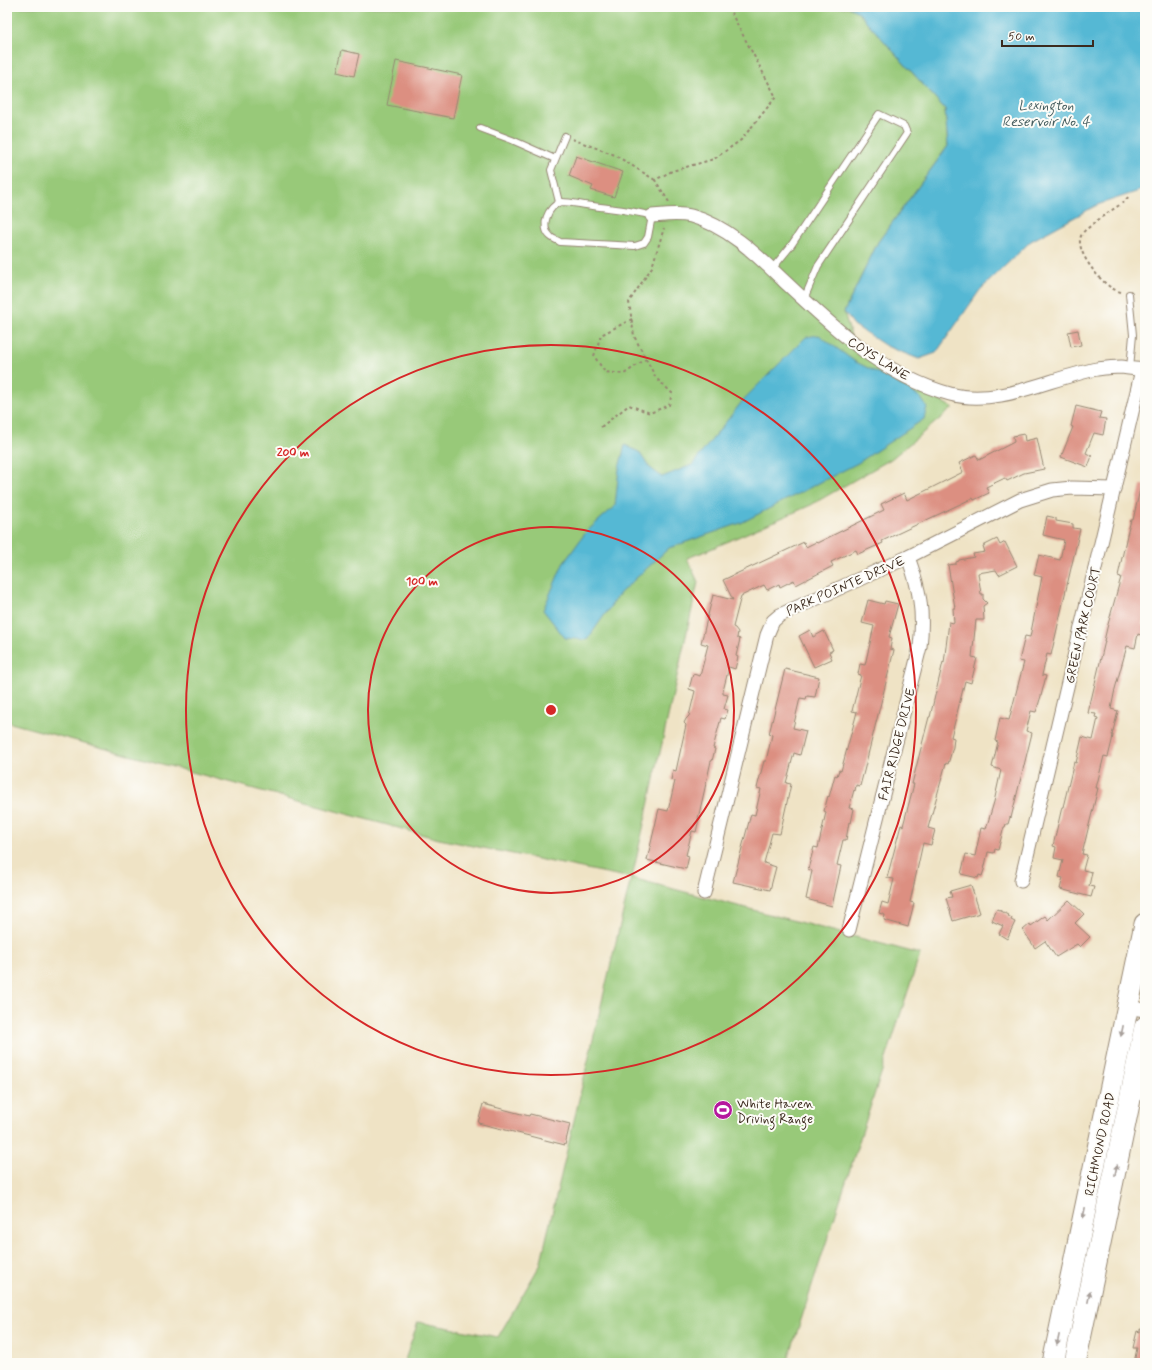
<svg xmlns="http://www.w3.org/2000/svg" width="1152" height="1370" font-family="Mynerve,sans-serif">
	<rect width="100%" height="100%" fill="#fdfcf7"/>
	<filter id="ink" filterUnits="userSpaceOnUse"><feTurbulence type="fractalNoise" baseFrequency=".025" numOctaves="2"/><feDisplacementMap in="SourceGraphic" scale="8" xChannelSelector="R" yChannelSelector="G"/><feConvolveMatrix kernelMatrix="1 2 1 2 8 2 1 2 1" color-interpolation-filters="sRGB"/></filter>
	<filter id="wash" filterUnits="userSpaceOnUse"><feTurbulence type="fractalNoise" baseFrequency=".012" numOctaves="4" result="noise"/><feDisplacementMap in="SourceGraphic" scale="16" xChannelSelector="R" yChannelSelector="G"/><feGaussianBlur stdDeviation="0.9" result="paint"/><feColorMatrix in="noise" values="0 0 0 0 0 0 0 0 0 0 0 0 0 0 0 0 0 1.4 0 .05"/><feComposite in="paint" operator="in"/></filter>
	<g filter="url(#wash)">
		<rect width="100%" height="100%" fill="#efe3c5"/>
		<path fill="#98c979" stroke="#6a7a4c" d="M 7,7 L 849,7 L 858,12 L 945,109 L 948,146 L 878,242 L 844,312 L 855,350 L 905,381 L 953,408 L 891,459 L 811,505 L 706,551 L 687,558 L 698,582 L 632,878 L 920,954 L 787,1363 L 404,1363 L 418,1322 L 498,1337 L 540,1265 L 631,878 L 439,839 L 7,722 Z"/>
		<g fill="#55b8d4" stroke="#487179">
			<path d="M 849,7 L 1145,7 L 1145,192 L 1142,190 L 1097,205 L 1031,241 L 980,290 L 936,353 L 919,359 L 886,346 L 854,325 L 844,312 L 878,242 L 948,146 L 945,109 L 858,12 Z"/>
			<path d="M 819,335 L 854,361 L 890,379 L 920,397 L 927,407 L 924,419 L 858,463 L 741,523 L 669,548 L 620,593 L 587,640 L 565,638 L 543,610 L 563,564 L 586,532 L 615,506 L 619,468 L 625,445 L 639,452 L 649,467 L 662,477 L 692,465 L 744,399 L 806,337 Z"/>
		</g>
		<g id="blocks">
			<g fill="#dc8f81">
				<path d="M 342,50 L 359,54 L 354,76 L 337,72 Z"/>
				<path d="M 396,61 L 462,75 L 453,118 L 387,105 Z"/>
				<path d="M 576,156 L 623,172 L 614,197 L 591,190 L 593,186 L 569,176 Z"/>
				<path d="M 1078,330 L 1081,345 L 1071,347 L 1068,332 Z"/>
				<path d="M 1076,406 L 1101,412 L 1099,418 L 1106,419 L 1103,435 L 1094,433 L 1086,453 L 1092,456 L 1088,467 L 1061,457 L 1073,427 L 1071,426 Z"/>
				<path d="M 1024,434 L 1025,441 L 1037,438 L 1044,469 L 1024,473 L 1007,481 L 1005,478 L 986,487 L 989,493 L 974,500 L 973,498 L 882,541 L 883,543 L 858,554 L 856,550 L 831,562 L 833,566 L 796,585 L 794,580 L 780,587 L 779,584 L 767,590 L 764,585 L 741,596 L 733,627 L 735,628 L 738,632 L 737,638 L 740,639 L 736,656 L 738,657 L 735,669 L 729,667 L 723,691 L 723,694 L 728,695 L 724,709 L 728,710 L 725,719 L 721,718 L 713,748 L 715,749 L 712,761 L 711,761 L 698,819 L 699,819 L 696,832 L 692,831 L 686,855 L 689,856 L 686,869 L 647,860 L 659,809 L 668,811 L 675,781 L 671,780 L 673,770 L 676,771 L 686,725 L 684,723 L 686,719 L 689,716 L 695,691 L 689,689 L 693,674 L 700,676 L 708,645 L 701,643 L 713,595 L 733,600 L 723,580 L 804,542 L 806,547 L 816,542 L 817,543 L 884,510 L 881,504 L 904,493 L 907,500 L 963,472 L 959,463 L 976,455 L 979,460 L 1014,442 L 1013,436 Z"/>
				<path d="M 1141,485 L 1145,485 L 1145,611 L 1142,625 L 1145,626 L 1145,630 L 1144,636 L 1138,634 L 1135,648 L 1127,646 L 1115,689 L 1111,709 L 1118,711 L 1112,735 L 1113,735 L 1112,741 L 1108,757 L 1104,756 L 1096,788 L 1098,788 L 1082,854 L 1087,855 L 1083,870 L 1092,872 L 1089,886 L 1094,887 L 1091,897 L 1060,889 L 1063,878 L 1059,877 L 1063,860 L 1054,858 L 1056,847 L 1053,846 L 1062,807 L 1063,807 L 1074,762 L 1076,763 L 1082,737 L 1093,740 L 1098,718 L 1095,717 L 1096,714 L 1088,713 L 1105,641 L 1104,641 L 1107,628 L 1121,577 L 1118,576 L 1127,535 L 1131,520 L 1133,520 Z"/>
				<path d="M 1047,516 L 1056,518 L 1056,521 L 1073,524 L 1073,528 L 1080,529 L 1051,655 L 1047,654 L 1042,675 L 1046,676 L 1041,696 L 1036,712 L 1031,711 L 1026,731 L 1032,733 L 1011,818 L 1010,817 L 1008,824 L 1006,824 L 1005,827 L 1004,827 L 998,850 L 995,849 L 994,853 L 988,852 L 984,870 L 982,876 L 979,875 L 978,878 L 961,874 L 966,854 L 975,856 L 981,828 L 986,829 L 994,802 L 1001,770 L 992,767 L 998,742 L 995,741 L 1000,718 L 1009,720 L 1024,662 L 1019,661 L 1025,636 L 1030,637 L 1042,577 L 1034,575 L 1039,555 L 1060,560 L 1064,540 L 1043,535 Z"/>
				<path d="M 997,539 L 1000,545 L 1005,542 L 1017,566 L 999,575 L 996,570 L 978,573 L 981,594 L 983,594 L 983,599 L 987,603 L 983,606 L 984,620 L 976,620 L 972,657 L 977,658 L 971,683 L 965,681 L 951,737 L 954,738 L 953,747 L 948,764 L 946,763 L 928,828 L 935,830 L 931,845 L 923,843 L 910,902 L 914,903 L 908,927 L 884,920 L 885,915 L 879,913 L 882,902 L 888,904 L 894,879 L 887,878 L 901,825 L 903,826 L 914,784 L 912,784 L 919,756 L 929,717 L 930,717 L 943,662 L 944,663 L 949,622 L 954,623 L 953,608 L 955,608 L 948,565 L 956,564 L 956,562 L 959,561 L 959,560 L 974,557 L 973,554 L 985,552 L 983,546 Z"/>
				<path d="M 868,600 L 884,604 L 885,601 L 898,604 L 889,637 L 892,638 L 890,649 L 894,650 L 864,771 L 860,786 L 856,785 L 855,791 L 854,790 L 849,808 L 854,809 L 851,823 L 849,822 L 846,840 L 843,840 L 837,865 L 841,866 L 832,906 L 806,899 L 812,871 L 808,869 L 814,847 L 818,848 L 826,812 L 824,811 L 828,796 L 829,797 L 835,775 L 837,776 L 839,770 L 841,771 L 857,712 L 852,711 L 861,675 L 858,674 L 860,664 L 865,665 L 874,626 L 862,623 Z"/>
				<path d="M 810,630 L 813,637 L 824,631 L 833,650 L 829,652 L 832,659 L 814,667 L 799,636 Z"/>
				<path d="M 785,669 L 819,677 L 815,697 L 807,696 L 806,699 L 800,698 L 793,728 L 806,731 L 800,755 L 794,753 L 789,772 L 786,783 L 791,784 L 780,834 L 772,833 L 764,863 L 776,867 L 770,890 L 733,882 L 751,814 L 755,815 L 761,789 L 757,788 L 764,761 L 766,761 L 772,735 L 769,734 Z"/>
				<path d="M 971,885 L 980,913 L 953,921 L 946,898 L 952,897 L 950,891 Z"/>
				<path d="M 1069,900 L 1084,914 L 1075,923 L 1090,937 L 1080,947 L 1077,944 L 1056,957 L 1045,941 L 1035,948 L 1023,930 L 1030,924 L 1031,926 L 1045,916 L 1048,920 Z"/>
				<path d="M 997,909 L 1009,915 L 1008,916 L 1012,918 L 1011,920 L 1015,922 L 1007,939 L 999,934 L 1003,926 L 992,921 Z"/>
				<path d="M 483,1104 L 529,1116 L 530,1114 L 570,1124 L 565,1145 L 478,1123 Z"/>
				<path d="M 1140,1329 L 1145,1330 L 1145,1363 L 1134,1363 L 1137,1348 L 1133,1348 L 1137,1331 L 1140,1332 Z"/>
			</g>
		</g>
	</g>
	<g filter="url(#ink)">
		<use href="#blocks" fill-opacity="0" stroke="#958672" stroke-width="1"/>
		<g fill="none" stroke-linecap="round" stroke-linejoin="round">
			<g stroke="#958672" stroke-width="8">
				<g id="service">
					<path d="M 480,128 L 512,140 L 555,159"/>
					<path d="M 559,202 L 551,170 L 565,136"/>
					<path d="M 561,202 C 572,202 582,205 593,206 C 613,209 633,210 652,216 L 648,237 L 644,243 L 635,246 L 560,242 C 557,240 553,239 551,237 C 539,227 548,206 561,202 Z"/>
					<path d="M 772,269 L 790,247 L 879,114 L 904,126 L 907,133 L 818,266 L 804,299"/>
					<path d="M 1129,294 L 1133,335 L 1130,368"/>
				</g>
			</g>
			<g stroke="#958672" stroke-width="15">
				<g id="minor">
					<path d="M 652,216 C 665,215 678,213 691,216 C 728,226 758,256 784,281 C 833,327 883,376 950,394 C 999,407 1049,378 1097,369 C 1105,368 1113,367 1121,367 C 1129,368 1137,370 1145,369"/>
					<path d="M 1021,881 L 1142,370"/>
					<path d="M 704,893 L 767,635 L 773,621 L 780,615 L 908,557 L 1020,500 L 1052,490 L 1072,488 L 1114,489"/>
					<path d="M 849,930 L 920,647 C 924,612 920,590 908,557"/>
					<path d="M 1127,1007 L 1145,1010"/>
				</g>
			</g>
			<g stroke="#958672" stroke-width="23">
				<g id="trunk">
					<path d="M 1053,1363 L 1145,924"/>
					<path d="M 1075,1363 L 1145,1027"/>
				</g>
			</g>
			<g stroke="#958672" stroke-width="2" stroke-dasharray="3 3" stroke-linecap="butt">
				<path d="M 572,139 L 615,155 L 655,180"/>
				<path d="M 669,202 L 655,180 L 672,171 L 714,159 L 741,140 L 776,97 L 728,7"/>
				<path d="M 1121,292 C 1109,289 1098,277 1091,267 C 1085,259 1077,245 1081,236 C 1083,231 1088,228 1092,225 C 1099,219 1105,214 1112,210 C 1118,206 1125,202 1129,196"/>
				<path d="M 632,319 L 601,335 L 594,356 L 605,372 L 624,374 L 646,359"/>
				<path d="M 601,427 L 629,405 L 650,413 L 669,405 L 672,393 L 656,378 L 634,336 L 629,302 L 652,267 L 664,228"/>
			</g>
			<use href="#service" stroke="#fff" stroke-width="6"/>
			<use href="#minor" stroke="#fff" stroke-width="13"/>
			<use href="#trunk" stroke="#fff" stroke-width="21"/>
		</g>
		<defs><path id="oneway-solid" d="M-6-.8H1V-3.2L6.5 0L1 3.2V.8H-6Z"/></defs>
		<g fill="#a79f9a">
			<use href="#oneway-solid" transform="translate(1122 1031) rotate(102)"/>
			<use href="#oneway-solid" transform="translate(1116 1170) rotate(-78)"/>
			<use href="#oneway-solid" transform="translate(1084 1213) rotate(102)"/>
			<use href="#oneway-solid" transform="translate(1089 1297) rotate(-78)"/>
			<use href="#oneway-solid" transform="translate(1058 1340) rotate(102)"/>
		</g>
	</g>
	<g fill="none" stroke="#d62828" stroke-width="2">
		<circle cx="551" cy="710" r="183"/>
		<circle cx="551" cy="710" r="365"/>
	</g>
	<defs>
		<g id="stadium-disc" transform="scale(1)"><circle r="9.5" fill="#b5179e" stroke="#fdfcf7"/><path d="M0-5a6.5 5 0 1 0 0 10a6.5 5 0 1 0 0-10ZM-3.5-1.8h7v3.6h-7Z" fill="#fff"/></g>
	</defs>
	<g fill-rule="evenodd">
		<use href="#stadium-disc" x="723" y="1110"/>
	</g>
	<g text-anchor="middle" stroke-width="4" stroke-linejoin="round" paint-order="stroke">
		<g font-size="13" fill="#3b2a1e" stroke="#fdfcf7">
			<text transform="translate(879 358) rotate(32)" y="5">COYS LANE</text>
			<text transform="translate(845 585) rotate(-24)" y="5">PARK POINTE DRIVE</text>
			<text transform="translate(1082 625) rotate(-77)" y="5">GREEN PARK COURT</text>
			<text transform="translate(896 744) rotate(-76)" y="5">FAIR RIDGE DRIVE</text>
			<text transform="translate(1099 1144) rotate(-78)" y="5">RICHMOND ROAD</text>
		</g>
		<g font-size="13" fill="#3b2a1e" stroke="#fdfcf7" text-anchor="start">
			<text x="737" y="1108">White Haven<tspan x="737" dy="15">Driving Range</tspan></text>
		</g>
		<g font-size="14" font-style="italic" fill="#445c5e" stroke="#fdfcf7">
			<text x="1046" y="110">Lexington<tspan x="1046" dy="16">Reservoir No. 4</tspan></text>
		</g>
	</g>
	<circle cx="551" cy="710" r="6" fill="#d62828" stroke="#fdfcf7" stroke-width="2"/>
	<g font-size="12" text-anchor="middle" font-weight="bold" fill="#d62828" stroke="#fdfcf7" stroke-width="4" stroke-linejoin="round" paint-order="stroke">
		<text x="293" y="456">200 m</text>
		<text x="422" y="585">100 m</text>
	</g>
	<rect width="1152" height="1370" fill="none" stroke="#fdfcf7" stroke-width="24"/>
	<path d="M1002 40v6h91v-6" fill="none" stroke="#3b2a1e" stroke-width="2"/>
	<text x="1008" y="40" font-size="12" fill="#3b2a1e" stroke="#fdfcf7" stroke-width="3" paint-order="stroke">50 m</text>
</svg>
